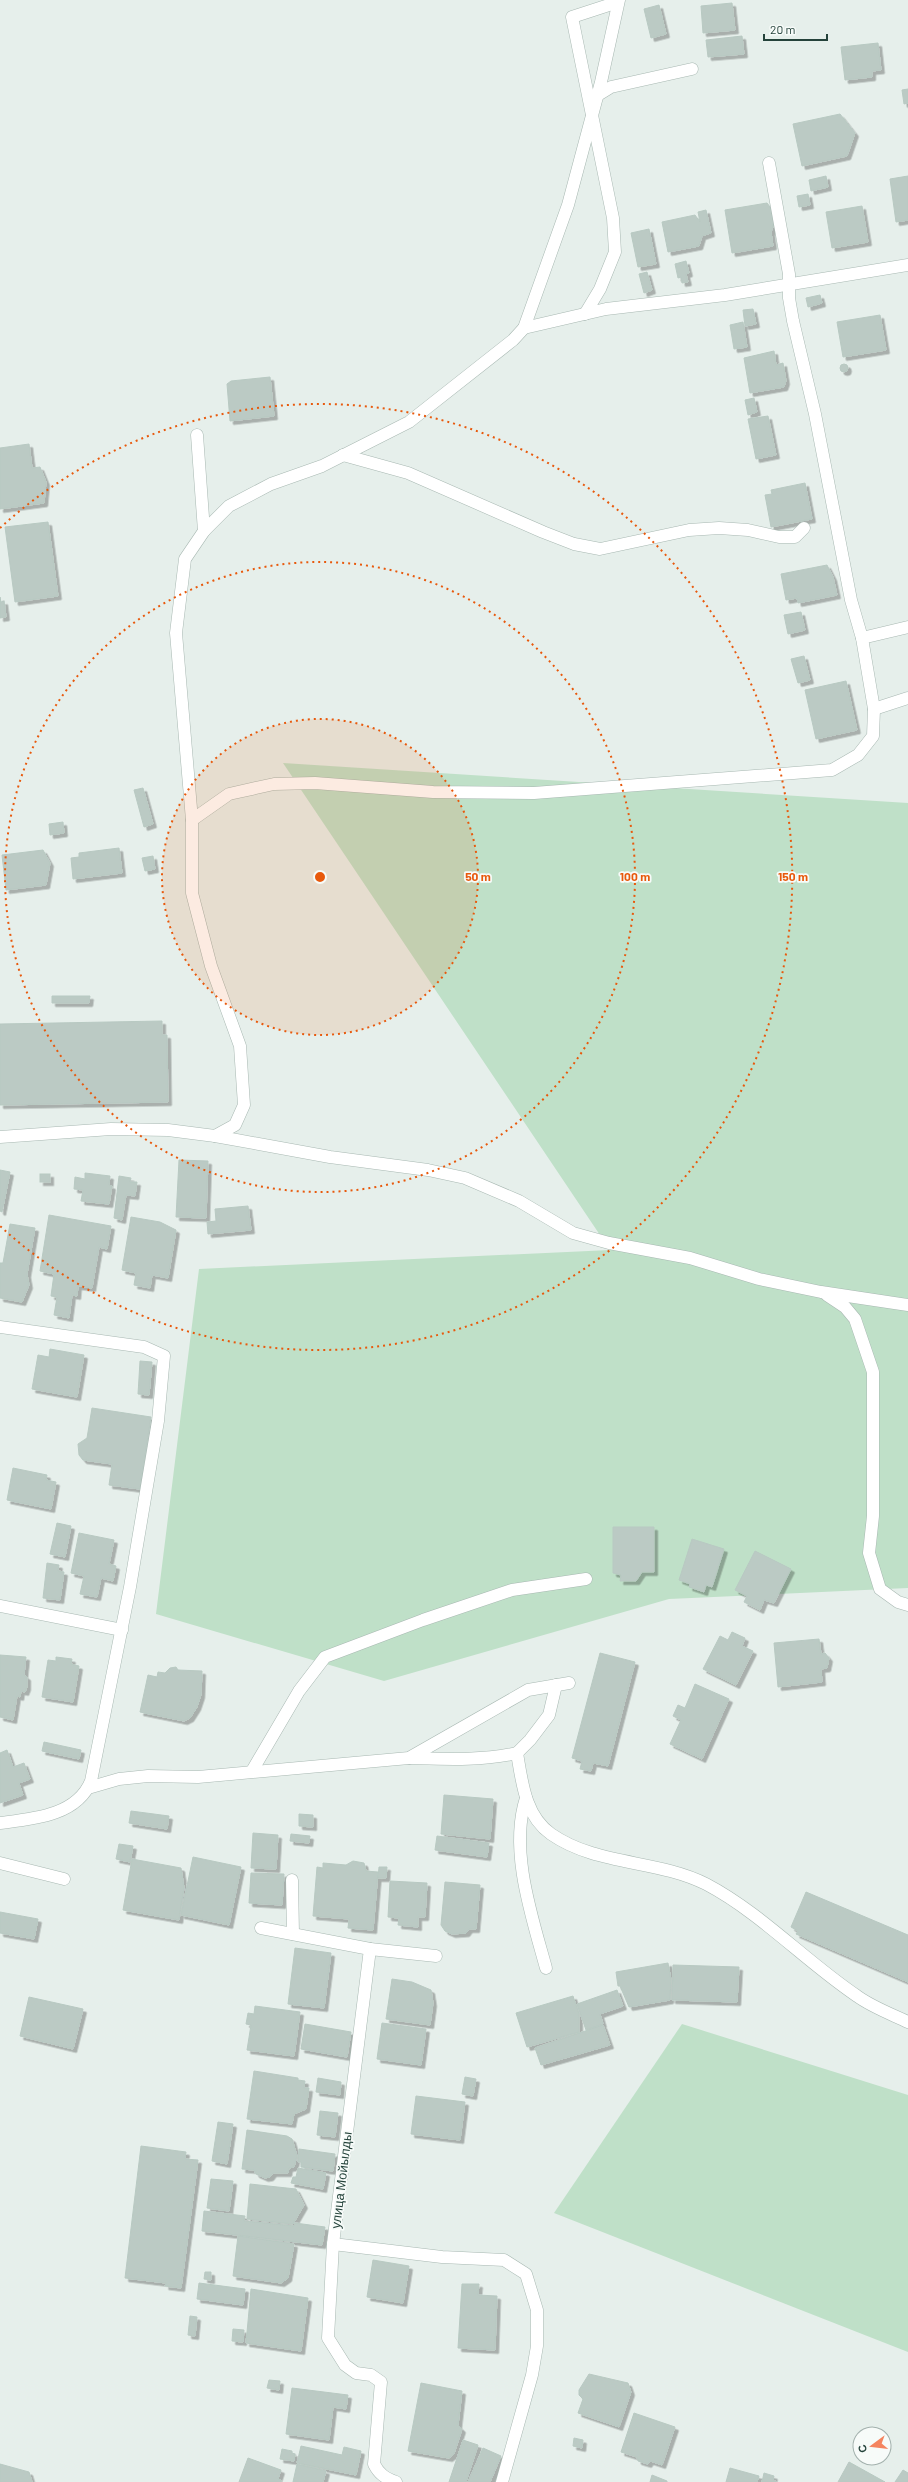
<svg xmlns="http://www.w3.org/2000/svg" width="908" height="2482" font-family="Barlow,sans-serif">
	<defs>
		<filter id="shadow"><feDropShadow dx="3.5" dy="3.5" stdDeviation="0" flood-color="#0004"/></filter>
	</defs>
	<rect width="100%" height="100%" fill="#e6efeb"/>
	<g fill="#bfe0c8">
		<path d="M 283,763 L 908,803 L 908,1588 L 669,1599 L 384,1681 L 156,1614 L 199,1269 L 610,1250 Z"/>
		<path d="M 682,2024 L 908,2095 L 908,2352 L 554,2213 Z"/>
	</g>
	<g fill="#bbcac4" stroke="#b8c9c2" filter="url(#shadow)">
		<path d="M 732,3 L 735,30 L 703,33 L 701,6 Z"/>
		<path d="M 659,5 L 666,34 L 651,38 L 644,9 Z"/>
		<path d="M 742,36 L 744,54 L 708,57 L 706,40 Z"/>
		<path d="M 878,43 L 881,70 L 872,71 L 872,77 L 845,80 L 841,47 Z"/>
		<path d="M 908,89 L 908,103 L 904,104 L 902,90 Z"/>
		<path d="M 840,114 L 855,133 L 847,156 L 802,166 L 793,124 Z"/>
		<path d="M 826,176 L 828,187 L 811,191 L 809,180 Z"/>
		<path d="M 908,176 L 908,220 L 896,222 L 890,179 Z"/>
		<path d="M 808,194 L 810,205 L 799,207 L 797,196 Z"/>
		<path d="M 767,203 L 777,216 L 771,232 L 773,246 L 732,253 L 725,210 Z"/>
		<path d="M 862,206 L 868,242 L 832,248 L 826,212 Z"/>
		<path d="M 706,210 L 711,233 L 702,236 L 699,246 L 668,252 L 662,222 L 695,215 L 700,222 L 698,212 Z"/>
		<path d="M 649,229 L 656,264 L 638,267 L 631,233 Z"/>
		<path d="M 686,261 L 689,273 L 686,274 L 688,282 L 682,283 L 681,277 L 678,278 L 675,264 Z"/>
		<path d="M 647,272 L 652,290 L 644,293 L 639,274 Z"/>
		<path d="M 820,295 L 822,303 L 808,307 L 806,298 Z"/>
		<path d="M 753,309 L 756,324 L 745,326 L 743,310 Z"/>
		<path d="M 880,315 L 886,350 L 843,357 L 837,322 Z"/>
		<path d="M 743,322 L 747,347 L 734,349 L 730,325 Z"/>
		<path d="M 774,351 L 776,365 L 783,363 L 786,381 L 784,387 L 750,393 L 744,358 Z"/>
		<circle cx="844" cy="368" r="4"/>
		<path d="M 270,377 L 274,416 L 230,421 L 227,384 L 231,381 Z"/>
		<path d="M 754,398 L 757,412 L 748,415 L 745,400 Z"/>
		<path d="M 768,416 L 776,455 L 756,459 L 748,419 Z"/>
		<path d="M 29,444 L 32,468 L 40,467 L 46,482 L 44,503 L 0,509 L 0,448 Z"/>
		<path d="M 805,483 L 812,519 L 771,527 L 765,495 L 772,494 L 771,490 Z"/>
		<path d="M 48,522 L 58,596 L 15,602 L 5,527 Z"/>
		<path d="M 827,565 L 833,577 L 837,595 L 798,603 L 797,598 L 786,600 L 781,574 Z"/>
		<path d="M 0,597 L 1,602 L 4,601 L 6,617 L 0,618 Z"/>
		<path d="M 801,612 L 805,630 L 788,634 L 784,615 Z"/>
		<path d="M 804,656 L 810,680 L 798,683 L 791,659 Z"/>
		<path d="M 846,681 L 857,730 L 816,739 L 805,690 Z"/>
		<path d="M 143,788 L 153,824 L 144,827 L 134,790 Z"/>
		<path d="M 63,822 L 64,833 L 50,835 L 49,824 Z"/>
		<path d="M 119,848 L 122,873 L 73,879 L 71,858 L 79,857 L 79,853 Z"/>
		<path d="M 43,850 L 50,863 L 46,885 L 6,890 L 2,855 Z"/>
		<path d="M 153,856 L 155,869 L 145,871 L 142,858 Z"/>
		<path d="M 52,996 L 90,996 L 89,1003 L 52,1003 Z"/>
		<path d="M 162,1021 L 162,1035 L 167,1035 L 168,1102 L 0,1105 L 0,1024 Z"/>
		<path d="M 179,1160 L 208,1161 L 206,1218 L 176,1217 Z"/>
		<path d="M 0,1170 L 10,1172 L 2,1212 L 0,1211 Z"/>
		<path d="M 85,1173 L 110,1176 L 109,1185 L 112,1186 L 109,1204 L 81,1201 L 83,1190 L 74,1189 L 75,1177 L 85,1179 Z"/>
		<rect x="40" y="1174" width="10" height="8"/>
		<path d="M 119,1176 L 131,1178 L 130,1182 L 137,1182 L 135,1196 L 126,1195 L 122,1220 L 114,1218 Z"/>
		<path d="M 248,1206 L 251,1230 L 208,1234 L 207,1222 L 216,1221 L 215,1209 Z"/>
		<path d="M 49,1215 L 111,1226 L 107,1249 L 99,1247 L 92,1288 L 78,1286 L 77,1296 L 72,1295 L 69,1318 L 54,1315 L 57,1297 L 51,1296 L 54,1274 L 40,1271 Z"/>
		<path d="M 131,1217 L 160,1222 L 176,1230 L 168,1278 L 152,1275 L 150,1288 L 134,1285 L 136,1273 L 122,1270 Z"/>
		<path d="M 10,1224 L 35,1228 L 27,1274 L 29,1285 L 22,1302 L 0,1298 L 0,1263 L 3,1263 Z"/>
		<path d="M 50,1349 L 84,1355 L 77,1397 L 32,1389 L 38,1355 L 49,1357 Z"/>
		<path d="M 140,1361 L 152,1362 L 149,1395 L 138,1394 Z"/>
		<path d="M 92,1408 L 151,1417 L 140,1489 L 109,1485 L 112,1464 L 83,1460 L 79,1455 L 78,1444 L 87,1438 Z"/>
		<path d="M 13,1468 L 47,1475 L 46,1480 L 56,1482 L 51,1509 L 7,1500 Z"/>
		<path d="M 57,1523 L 71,1526 L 65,1557 L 50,1554 Z"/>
		<path d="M 613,1527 L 654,1527 L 654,1572 L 642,1572 L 636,1581 L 620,1581 L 621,1575 L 613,1573 Z"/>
		<path d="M 79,1533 L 114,1540 L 109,1564 L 116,1566 L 113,1581 L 101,1578 L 97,1597 L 80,1594 L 84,1576 L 71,1573 Z"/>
		<path d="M 692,1539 L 724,1549 L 712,1587 L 706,1585 L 704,1592 L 689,1587 L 690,1584 L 679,1580 Z"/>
		<path d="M 755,1551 L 791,1569 L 774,1603 L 764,1600 L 760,1610 L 744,1602 L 747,1596 L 735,1590 Z"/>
		<path d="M 47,1563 L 59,1565 L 58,1571 L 64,1572 L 60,1600 L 43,1598 Z"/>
		<path d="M 732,1632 L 745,1638 L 742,1646 L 753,1651 L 736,1685 L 703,1669 L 720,1636 L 728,1640 Z"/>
		<path d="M 819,1639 L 821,1654 L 825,1653 L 829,1658 L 827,1668 L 821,1669 L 822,1682 L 778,1687 L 774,1643 Z"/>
		<path d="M 600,1653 L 635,1662 L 608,1766 L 593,1763 L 591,1771 L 580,1769 L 582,1761 L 572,1758 Z"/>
		<path d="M 0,1655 L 26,1657 L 24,1675 L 27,1677 L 27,1687 L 25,1692 L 21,1691 L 20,1697 L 17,1696 L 13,1720 L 0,1717 Z"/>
		<path d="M 56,1657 L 72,1659 L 71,1664 L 79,1666 L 73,1702 L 42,1697 L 48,1660 L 56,1661 Z"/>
		<path d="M 176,1667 L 178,1670 L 202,1671 L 201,1695 L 197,1707 L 190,1718 L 184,1721 L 140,1712 L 148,1675 L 157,1677 L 158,1672 L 165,1673 L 170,1668 Z"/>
		<path d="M 695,1684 L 729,1699 L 702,1759 L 670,1744 L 681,1720 L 673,1716 L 678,1705 L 685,1708 Z"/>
		<path d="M 44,1742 L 81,1750 L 79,1759 L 42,1751 Z"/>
		<path d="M 7,1750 L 13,1767 L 24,1763 L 30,1779 L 19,1783 L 23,1795 L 0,1803 L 0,1753 Z"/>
		<path d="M 444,1795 L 493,1799 L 490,1839 L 441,1834 Z"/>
		<path d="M 131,1811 L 169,1816 L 167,1829 L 129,1823 Z"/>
		<path d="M 299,1814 L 313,1815 L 313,1827 L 299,1826 Z"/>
		<path d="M 253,1833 L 278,1835 L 276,1869 L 251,1868 Z"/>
		<path d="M 291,1834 L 310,1836 L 309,1843 L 290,1841 Z"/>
		<path d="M 437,1836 L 489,1843 L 487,1857 L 435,1850 Z"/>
		<path d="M 119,1844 L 133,1846 L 130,1862 L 116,1859 Z"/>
		<path d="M 193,1857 L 241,1867 L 229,1925 L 181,1915 Z"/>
		<path d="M 132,1859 L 181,1868 L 184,1888 L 179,1920 L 123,1910 Z"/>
		<path d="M 353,1861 L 364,1863 L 366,1871 L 378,1872 L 373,1930 L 348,1928 L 349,1919 L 313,1916 L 317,1867 L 323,1868 L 323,1863 L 346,1865 Z"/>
		<path d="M 379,1867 L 387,1867 L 386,1878 L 378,1878 Z"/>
		<path d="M 251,1873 L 284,1874 L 282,1905 L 249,1903 Z"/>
		<path d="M 390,1881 L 427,1883 L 425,1917 L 418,1917 L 418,1927 L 398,1925 L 399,1918 L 388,1917 Z"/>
		<path d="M 445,1882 L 480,1885 L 476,1929 L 469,1929 L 466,1933 L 452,1934 L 445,1931 L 441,1925 Z"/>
		<path d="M 806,1892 L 908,1935 L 908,1982 L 796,1934 L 798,1931 L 791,1927 Z"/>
		<path d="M 0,1912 L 38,1919 L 34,1939 L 0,1933 Z"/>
		<path d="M 295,1948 L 331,1953 L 324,2008 L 288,2004 Z"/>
		<path d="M 668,1963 L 671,1980 L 670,2000 L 629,2007 L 620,1986 L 618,1986 L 616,1972 Z"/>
		<path d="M 673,1965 L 739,1967 L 737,2002 L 672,2000 Z"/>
		<path d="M 392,1979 L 412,1982 L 431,1990 L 433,2003 L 430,2025 L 386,2019 Z"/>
		<path d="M 617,1990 L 623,2006 L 600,2014 L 603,2024 L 586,2030 L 577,2004 Z"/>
		<path d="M 573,1996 L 579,2014 L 579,2032 L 527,2047 L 516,2013 Z"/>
		<path d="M 29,1997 L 83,2009 L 73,2049 L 20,2036 Z"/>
		<path d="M 255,2006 L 300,2012 L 294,2056 L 247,2050 L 251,2025 L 246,2024 L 248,2013 L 254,2014 Z"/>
		<path d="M 382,2023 L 426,2029 L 421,2065 L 377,2059 Z"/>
		<path d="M 305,2024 L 351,2032 L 347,2057 L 301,2049 Z"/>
		<path d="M 603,2025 L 610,2045 L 541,2065 L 535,2048 Z"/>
		<path d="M 254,2071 L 298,2078 L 298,2080 L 305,2081 L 304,2088 L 309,2088 L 306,2109 L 294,2114 L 292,2124 L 247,2119 Z"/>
		<path d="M 465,2077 L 476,2079 L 473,2096 L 462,2094 Z"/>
		<path d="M 318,2078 L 341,2082 L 340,2095 L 316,2092 Z"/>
		<path d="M 416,2096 L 465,2102 L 460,2140 L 411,2134 Z"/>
		<path d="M 320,2111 L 338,2113 L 335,2137 L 317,2135 Z"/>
		<path d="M 218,2122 L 233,2124 L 227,2164 L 212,2161 Z"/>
		<path d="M 247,2130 L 287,2136 L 292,2139 L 297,2156 L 294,2167 L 289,2168 L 288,2173 L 273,2173 L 270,2177 L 265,2178 L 256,2174 L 254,2170 L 242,2169 Z"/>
		<path d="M 141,2146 L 186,2152 L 185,2159 L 198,2160 L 181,2288 L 165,2286 L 166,2283 L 125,2278 Z"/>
		<path d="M 299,2149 L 335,2154 L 333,2171 L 301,2167 L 301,2162 L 298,2162 Z"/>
		<path d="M 298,2168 L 326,2173 L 323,2189 L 291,2183 L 293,2177 L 296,2177 Z"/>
		<path d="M 211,2179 L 233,2181 L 229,2211 L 207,2208 Z"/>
		<path d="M 250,2184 L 296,2189 L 304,2205 L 293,2224 L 247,2219 Z"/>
		<path d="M 204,2211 L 245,2216 L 244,2221 L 294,2226 L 295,2223 L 325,2227 L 322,2245 L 202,2231 Z"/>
		<path d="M 238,2236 L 294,2244 L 288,2278 L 281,2283 L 233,2276 Z"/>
		<path d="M 373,2260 L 409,2266 L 403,2303 L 367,2297 Z"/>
		<path d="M 205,2272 L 211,2272 L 211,2280 L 204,2279 Z"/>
		<path d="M 199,2283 L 245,2289 L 243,2305 L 197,2299 Z"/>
		<path d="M 462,2284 L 479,2284 L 478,2295 L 497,2296 L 495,2350 L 458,2348 Z"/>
		<path d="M 251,2289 L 308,2298 L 301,2351 L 246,2343 Z"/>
		<path d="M 190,2316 L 197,2317 L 195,2336 L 188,2335 Z"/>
		<path d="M 233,2329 L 244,2330 L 243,2342 L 232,2341 Z"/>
		<path d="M 589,2374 L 628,2383 L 631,2392 L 619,2427 L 578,2413 L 583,2399 L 579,2395 L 579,2390 Z"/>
		<path d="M 269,2380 L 280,2381 L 279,2390 L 267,2388 Z"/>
		<path d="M 421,2383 L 462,2391 L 458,2425 L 462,2429 L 454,2454 L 449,2458 L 408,2451 Z"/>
		<path d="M 292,2388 L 348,2395 L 346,2409 L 333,2407 L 329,2440 L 286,2434 Z"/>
		<path d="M 634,2413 L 675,2427 L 662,2465 L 650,2461 L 648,2464 L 638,2461 L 637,2457 L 621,2452 Z"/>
		<path d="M 574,2438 L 583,2440 L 582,2448 L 573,2446 Z"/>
		<path d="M 463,2440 L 478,2445 L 466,2482 L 449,2482 Z"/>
		<path d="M 301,2446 L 342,2455 L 344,2447 L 361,2451 L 356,2475 L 297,2463 Z"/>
		<path d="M 483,2448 L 501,2456 L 490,2482 L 468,2482 Z"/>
		<path d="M 282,2449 L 292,2451 L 292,2453 L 295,2454 L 294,2461 L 280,2459 Z"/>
		<path d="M 248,2458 L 281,2470 L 278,2479 L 281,2480 L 281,2482 L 239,2482 Z"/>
		<path d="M 849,2462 L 885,2482 L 838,2482 Z"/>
		<path d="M 0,2464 L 29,2472 L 32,2482 L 0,2482 Z"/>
		<path d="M 297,2464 L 326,2471 L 323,2482 L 293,2482 Z"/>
		<path d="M 730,2468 L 759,2476 L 757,2482 L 726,2482 Z"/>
		<path d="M 903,2470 L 908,2473 L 908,2482 L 895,2482 Z"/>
		<path d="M 764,2473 L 774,2476 L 773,2480 L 777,2482 L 762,2482 Z"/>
		<path d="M 652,2475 L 667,2481 L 667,2482 L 650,2482 Z"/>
	</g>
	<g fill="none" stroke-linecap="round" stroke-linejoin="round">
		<g stroke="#a8b8b2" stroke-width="13">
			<g id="street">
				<path d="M 598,95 L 611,87 L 692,69"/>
				<path d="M 585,314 L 600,289 L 615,252 L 613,218 L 572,17 L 618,2"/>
				<path d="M 524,328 L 606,309 L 725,295 L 908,265"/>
				<path d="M 197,435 L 204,531"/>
				<path d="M 343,455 L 408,473 L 543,532 L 574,544 L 600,549 L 689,530 L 719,528 L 748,530 L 779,537 L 795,537 L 804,528"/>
				<path d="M 862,638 L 908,627"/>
				<path d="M 874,709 L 908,698"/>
				<path d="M 192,820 L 229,794 L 274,784 L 315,783 L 433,792 L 534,793 L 832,770 L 858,755 L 873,736 L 874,709 L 862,638 L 851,600 L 815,414 L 793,321 L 789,298 L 789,274 L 769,163"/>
				<path d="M 215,1136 L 235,1125 L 244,1105 L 240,1046 L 211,966 L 192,893 L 192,820 L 176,633 L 185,559 L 204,531 L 229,506 L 271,484 L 322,466 L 409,422 L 513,340 L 524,328 L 568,205 L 601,82 L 619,0"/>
				<path d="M 0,1137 L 111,1129 L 168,1130 L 215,1136 L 330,1157 L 428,1170 L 465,1178 L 519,1201 L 573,1233 L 609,1243 L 690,1258 L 759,1279 L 821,1292 L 908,1305"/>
				<path d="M 827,1295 L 845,1307 L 855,1319 L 873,1372 L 873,1516 L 869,1553 L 880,1589 L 898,1602 L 908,1605"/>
				<path d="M 0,1327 L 144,1347 L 164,1356 L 158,1421 L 130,1587 L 91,1781 C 77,1816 32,1819 0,1823"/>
				<path d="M 0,1606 L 122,1630"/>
				<path d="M 517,1753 L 530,1740 L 549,1715 L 556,1685"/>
				<path d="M 409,1758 C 445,1759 481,1761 517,1753 C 522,1782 525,1816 551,1834 C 597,1866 656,1859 706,1884 C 761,1913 805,1961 857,1996 C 872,2007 891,2014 908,2022"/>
				<path d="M 252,1771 L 299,1691 L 325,1657 L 423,1620 L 512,1590 L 586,1579"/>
				<path d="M 88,1788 L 119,1779 L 148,1776 L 198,1777 L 409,1758 L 528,1690 L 569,1683"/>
				<path d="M 526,1798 C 509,1850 532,1917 546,1968"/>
				<path d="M 0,1863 L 64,1879"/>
				<path d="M 292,1880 L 293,1934"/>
				<path d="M 261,1928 L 370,1949 L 333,2244 L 328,2338 L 345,2365 L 356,2373 L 371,2375 L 381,2382 L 374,2464 C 379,2474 385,2478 396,2482"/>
				<path d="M 370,1949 L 436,1956"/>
				<path d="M 333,2244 L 442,2257 L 504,2260 L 526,2274 L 537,2310 L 537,2346 L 532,2375 L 502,2482"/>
			</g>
		</g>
		<use href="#street" stroke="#fff" stroke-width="12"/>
	</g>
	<circle cx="320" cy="877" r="158" fill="#e8590c" fill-opacity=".12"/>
	<g fill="none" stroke="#e8590c" stroke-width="2" stroke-dasharray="2 4">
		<circle cx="320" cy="877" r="158"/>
		<circle cx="320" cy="877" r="315"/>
		<path d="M0 528A473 473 0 1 1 0 1226"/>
	</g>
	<g text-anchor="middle" stroke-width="3.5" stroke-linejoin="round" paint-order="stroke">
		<g font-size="13" fill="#24423a" stroke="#f7fbf9">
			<text transform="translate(341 2180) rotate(-83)" y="5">улица Мойылды</text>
		</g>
	</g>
	<circle cx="320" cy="877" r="6" fill="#e8590c" stroke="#f7fbf9" stroke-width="2"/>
	<g font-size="12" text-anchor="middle" font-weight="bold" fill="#e8590c" stroke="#f7fbf9" stroke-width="3.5" stroke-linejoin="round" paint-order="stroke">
		<text x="478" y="881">50 m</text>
		<text x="635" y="881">100 m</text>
		<text x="793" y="881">150 m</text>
	</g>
	<g transform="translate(872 2446) rotate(255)"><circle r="19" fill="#f7fbf9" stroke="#a3b1ad"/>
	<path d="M0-3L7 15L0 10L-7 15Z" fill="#f4845f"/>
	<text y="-6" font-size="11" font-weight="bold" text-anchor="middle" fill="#24423a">С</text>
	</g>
	<path d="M764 34v6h63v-6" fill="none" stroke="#24423a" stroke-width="2"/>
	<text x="770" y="34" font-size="12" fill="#24423a" stroke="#f7fbf9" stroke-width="3" paint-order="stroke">20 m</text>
</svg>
